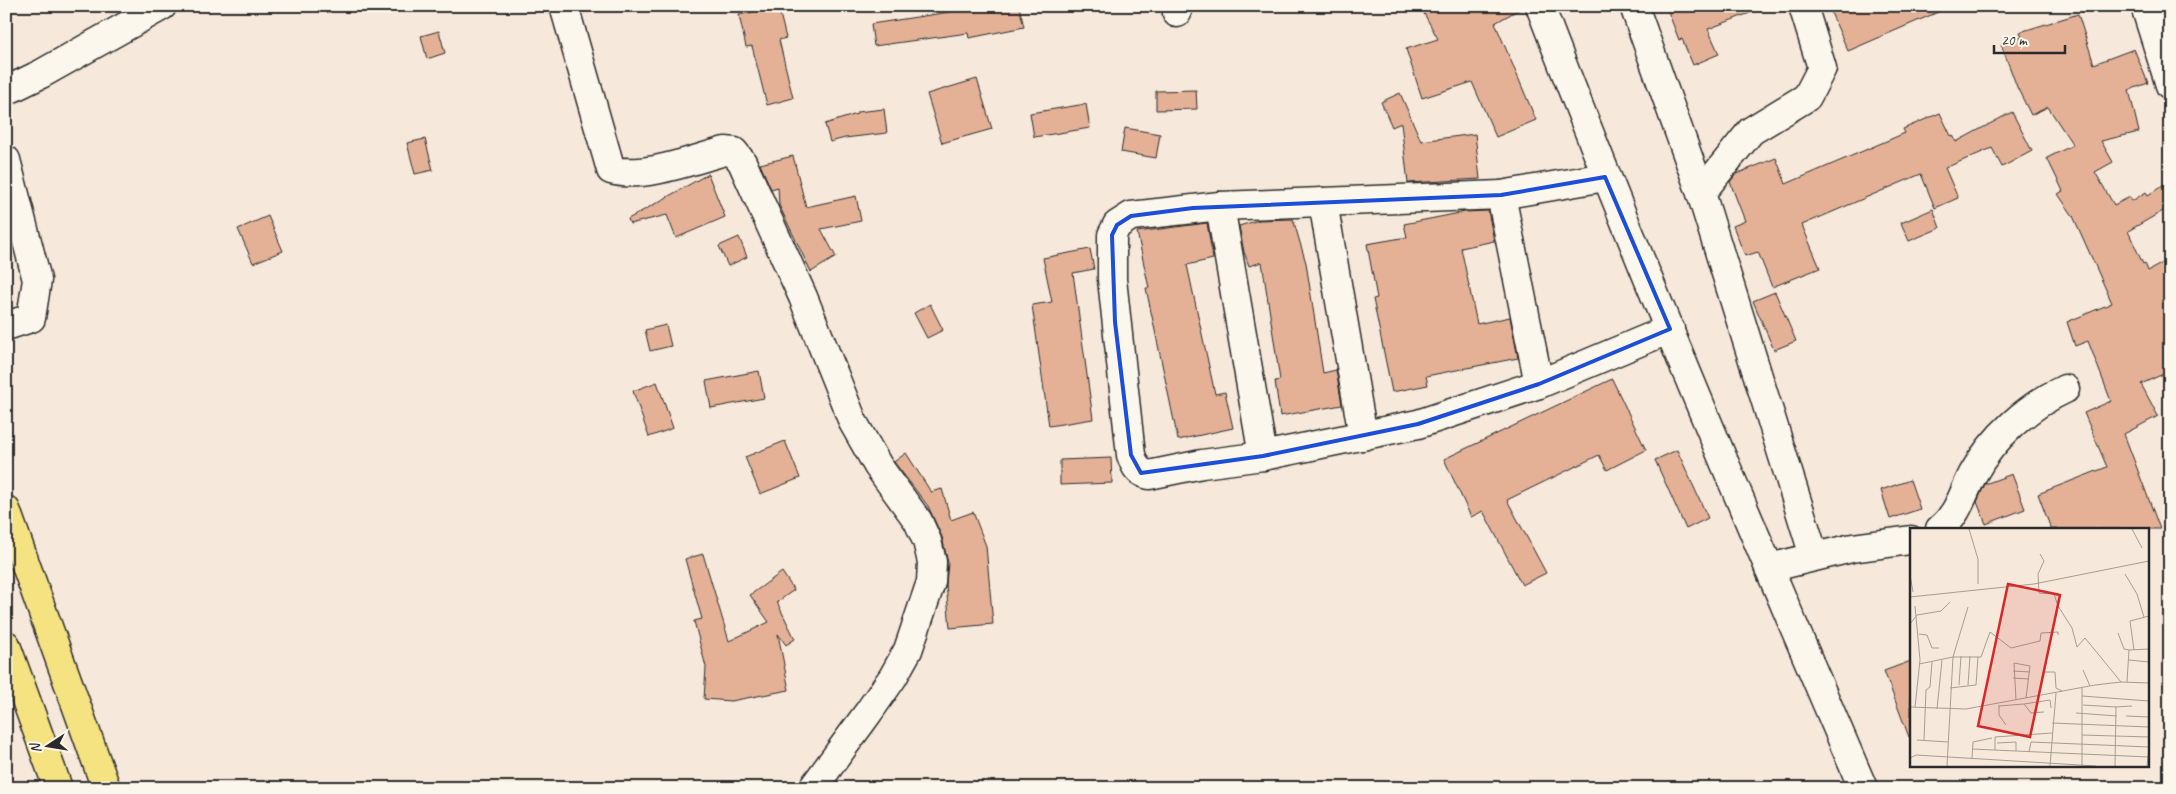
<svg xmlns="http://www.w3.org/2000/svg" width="2176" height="794" font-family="Caveat,sans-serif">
	<rect width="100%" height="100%" fill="#f6e9db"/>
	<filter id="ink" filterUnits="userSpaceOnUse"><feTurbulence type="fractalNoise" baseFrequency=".02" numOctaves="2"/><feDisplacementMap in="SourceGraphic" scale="10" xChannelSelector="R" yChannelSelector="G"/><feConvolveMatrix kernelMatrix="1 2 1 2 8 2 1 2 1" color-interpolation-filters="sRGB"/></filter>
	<g filter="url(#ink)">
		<g fill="#e4b197" stroke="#2b2b2b">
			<path d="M 778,6 L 786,38 L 779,40 L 793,98 L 767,105 L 752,46 L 746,47 L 739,15 Z"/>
			<path d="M 962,6 L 1019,6 L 1024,27 L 969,38 L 968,33 L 874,46 L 871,24 L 963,10 Z"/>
			<path d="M 1420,6 L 1525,6 L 1495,23 L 1536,120 L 1496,137 L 1472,82 L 1422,98 L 1406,49 L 1438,39 Z"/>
			<path d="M 1666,6 L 1763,6 L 1763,8 L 1708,29 L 1719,54 L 1693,65 L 1682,39 L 1679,40 Z"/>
			<path d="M 1828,6 L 1952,6 L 1848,51 Z"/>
			<path d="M 2078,14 L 2094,64 L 2134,49 L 2148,83 L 2129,90 L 2139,132 L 2101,141 L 2113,162 L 2095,172 L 2114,205 L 2130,197 L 2132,201 L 2146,192 L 2148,195 L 2170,181 L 2170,207 L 2128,231 L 2143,264 L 2145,263 L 2148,271 L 2170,259 L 2170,371 L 2141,384 L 2158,416 L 2124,434 L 2160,529 L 2051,529 L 2038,494 L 2107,467 L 2084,413 L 2111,401 L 2088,341 L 2075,346 L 2067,322 L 2112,303 L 2073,216 L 2058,194 L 2063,191 L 2047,158 L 2073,145 L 2048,107 L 2031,115 L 2017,87 L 2001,44 L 2022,36 L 2020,32 Z"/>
			<path d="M 439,31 L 445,53 L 427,59 L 421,36 Z"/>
			<path d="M 977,79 L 992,129 L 942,143 L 927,94 Z"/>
			<path d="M 1196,90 L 1197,109 L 1156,110 L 1156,91 Z"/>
			<path d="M 1400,93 L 1421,141 L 1475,134 L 1480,179 L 1408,183 L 1401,123 L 1392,127 L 1381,102 Z"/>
			<path d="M 1086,104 L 1090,128 L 1034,137 L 1030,113 Z"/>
			<path d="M 884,109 L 887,133 L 845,138 L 830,142 L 825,124 L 857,114 L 857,112 Z"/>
			<path d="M 2012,112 L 2032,151 L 2002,167 L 1992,148 L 1945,168 L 1958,198 L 1935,208 L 1921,174 L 1802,225 L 1820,268 L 1772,287 L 1758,252 L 1745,256 L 1733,226 L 1745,221 L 1730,182 L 1736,174 L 1776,158 L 1786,184 L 1905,133 L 1903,129 L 1940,113 L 1951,136 L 1953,135 L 1956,142 Z"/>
			<path d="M 1125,128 L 1160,134 L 1156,158 L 1121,152 Z"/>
			<path d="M 425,139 L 433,170 L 415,174 L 407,143 Z"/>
			<path d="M 793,156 L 806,207 L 856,196 L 861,221 L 821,229 L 836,257 L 811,272 L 779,205 L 778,187 L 771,189 L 760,164 Z"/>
			<path d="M 708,174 L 725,217 L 676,238 L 667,215 L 630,224 L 628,219 Z"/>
			<path d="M 1933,209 L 1940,228 L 1909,241 L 1901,223 Z"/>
			<path d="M 1488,211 L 1494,241 L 1461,248 L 1477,324 L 1510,317 L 1518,358 L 1426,376 L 1428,385 L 1392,392 L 1373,299 L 1377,298 L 1367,244 L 1407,237 L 1404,224 L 1465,212 Z"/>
			<path d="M 268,216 L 283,251 L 253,263 L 238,229 Z"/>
			<path d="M 1293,219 L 1306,263 L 1323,373 L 1336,370 L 1342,405 L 1280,416 L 1275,381 L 1280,380 L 1262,262 L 1249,266 L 1244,252 L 1239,226 L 1259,220 Z"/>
			<path d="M 1207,223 L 1213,259 L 1187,265 L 1215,394 L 1225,392 L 1233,428 L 1178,440 L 1146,288 L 1149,288 L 1137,232 Z"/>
			<path d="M 739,237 L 747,257 L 728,266 L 719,246 Z"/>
			<path d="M 1090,249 L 1094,269 L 1073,273 L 1093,419 L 1049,426 L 1032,305 L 1052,302 L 1043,258 Z"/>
			<path d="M 1775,292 L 1796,341 L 1774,350 L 1753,301 Z"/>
			<path d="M 930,304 L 943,330 L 927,338 L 914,313 Z"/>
			<path d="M 666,325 L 671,346 L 650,351 L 645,330 Z"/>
			<path d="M 759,371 L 764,398 L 711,408 L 706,381 Z"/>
			<path d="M 1612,379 L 1646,450 L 1607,470 L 1599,455 L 1507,500 L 1546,573 L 1522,585 L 1483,511 L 1471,517 L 1444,459 Z"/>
			<path d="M 657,382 L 673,428 L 649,437 L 633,391 Z"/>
			<path d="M 785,441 L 800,478 L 760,494 L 745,457 Z"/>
			<path d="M 1677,450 L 1708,518 L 1686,529 L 1655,460 Z"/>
			<path d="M 906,453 L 931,492 L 942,489 L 951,520 L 973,512 L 986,546 L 993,624 L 950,628 L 946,584 L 948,563 L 942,537 L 928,506 L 894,462 Z"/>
			<path d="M 1111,458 L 1112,483 L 1060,485 L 1060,460 Z"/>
			<path d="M 2012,474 L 2025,509 L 1986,524 L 1977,502 L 1985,484 Z"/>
			<path d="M 1910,480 L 1920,509 L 1890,519 L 1881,490 Z"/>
			<path d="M 703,554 L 729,641 L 769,622 L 750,595 L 782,572 L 794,590 L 777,602 L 795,639 L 786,645 L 778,634 L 789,690 L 731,701 L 704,699 L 706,667 L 694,621 L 702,619 L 685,559 Z"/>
			<path d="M 1911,661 L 1911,737 L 1909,737 L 1884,671 Z"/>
		</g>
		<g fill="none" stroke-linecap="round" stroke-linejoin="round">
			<g stroke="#2b2b2b" stroke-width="31">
				<g id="minor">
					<path d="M 564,6 L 611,170 C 644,179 692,160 725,151 L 734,152 L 742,162 L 803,297 L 853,422 L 878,466 L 918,521 L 927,541 L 932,562 L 931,582 L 908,650 L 893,677 L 868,713 L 813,788"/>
					<path d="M 1176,6 L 1177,13"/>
					<path d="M 1634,6 L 1701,193"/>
					<path d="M 1803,6 L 1822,68 L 1807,97 L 1751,131 L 1701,193 L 1814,556"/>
					<path d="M 2145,6 L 2170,85"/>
					<path d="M 6,91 L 41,74 L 162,6"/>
					<path d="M 6,160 L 37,280 L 31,318 L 6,326"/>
					<path d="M 1605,177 L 1501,195 L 1220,206 L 1131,216 L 1117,225 L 1112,235 L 1112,279 L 1131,455 C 1135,466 1137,472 1149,475 L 1202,464 L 1263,456 L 1418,424 L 1539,384 L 1670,329"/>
					<path d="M 1501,195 L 1539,384"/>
					<path d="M 1323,202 L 1363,436"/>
					<path d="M 1220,206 L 1263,456"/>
					<path d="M 1940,529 C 1958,515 1963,493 1973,474 C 1993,437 2028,406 2065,389"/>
					<path d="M 1769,568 L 1852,548 L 1911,540"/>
				</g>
			</g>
			<g stroke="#2b2b2b" stroke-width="31">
				<path id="tertiary" d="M 1540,6 C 1641,270 1752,529 1863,788"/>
			</g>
			<g stroke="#2b2b2b" stroke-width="31">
				<g id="motorway">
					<path d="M 6,510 L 106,788"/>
					<path d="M 6,645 L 58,788"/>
				</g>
			</g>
			<use href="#minor" stroke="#fbf7ec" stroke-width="28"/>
			<use href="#tertiary" stroke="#fbf7ec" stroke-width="28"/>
			<use href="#motorway" stroke="#f5e382" stroke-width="28"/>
		</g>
	</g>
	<path fill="none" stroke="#1d4ed8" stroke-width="4" stroke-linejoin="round" d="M 1605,177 L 1670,329 L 1539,384 L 1418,424 L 1263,456 L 1141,473 L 1131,455 L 1115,322 L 1112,235 L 1117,225 L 1131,216 L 1193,208 L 1501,195 Z"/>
	<g transform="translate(1910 528)">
		<rect width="239" height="239" fill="#f6e9db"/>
		<path fill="none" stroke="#a59d95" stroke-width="1" d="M 59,1 L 68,31 L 68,56M 222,1 L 232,20M 130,26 L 134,33 L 128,46 L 129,65 L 144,66 L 148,78 L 162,100 L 167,119 L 175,110 L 211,154M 215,46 L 227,66 L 234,89M 0,47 L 3,64M 0,69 L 124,56 L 239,33M 0,104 L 0,96 L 7,87 L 31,83 L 40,74M 208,105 L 214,121 L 219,122M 9,106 L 17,107 L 22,120 L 29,120M 224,122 L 220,93 L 239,88M 219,132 L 239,134M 9,136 L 43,129 L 71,129 L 80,104 L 101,120 L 130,113 L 131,105 L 148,104 L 148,107M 173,142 L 180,158M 103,143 L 120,144M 133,144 L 145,144 L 146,160 L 152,163M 103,150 L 119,151M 217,154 L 219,122 L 239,121M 49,157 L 51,128M 58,157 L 60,128M 40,160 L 66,157 L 68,129M 172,160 L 172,238M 172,168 L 239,173M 106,172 L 104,135 L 120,138 L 116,170M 114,176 L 140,172 L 141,180M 89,177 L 89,187 L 96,197M 173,177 L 206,179 L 205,238M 89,178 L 114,176 L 121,185 L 134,184M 0,179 L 56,181 L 185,157 L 211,154 L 239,155M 5,179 L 10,132 L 5,78M 205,179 L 222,178M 27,181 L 32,132M 166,185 L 207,188M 216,188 L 239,189M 142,195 L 239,199M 172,207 L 239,209M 7,212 L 38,214M 14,212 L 16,162 L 20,159 L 22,134M 87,215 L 106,214 L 106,223M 62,221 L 238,229M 85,222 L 85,209 L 142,205M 119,224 L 121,214 L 239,219M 0,230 L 6,227 L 186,238M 62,230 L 63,214 L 82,210M 37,238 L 43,129 L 58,79M 140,238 L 146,165M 237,238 L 239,218"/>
		<path fill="#d62828" fill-opacity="0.15" stroke="#d62828" stroke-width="2.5" d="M 98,56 L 150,67 L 120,209 L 68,198 Z"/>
		<rect width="239" height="239" fill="none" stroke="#2b2b2b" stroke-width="2.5"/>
	</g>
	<rect width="2176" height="794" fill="none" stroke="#fbf7ec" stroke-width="25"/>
	<rect x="12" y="12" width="2151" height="769" fill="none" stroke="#2b2b2b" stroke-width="2" filter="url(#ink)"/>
	<g transform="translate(48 746) rotate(258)" stroke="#fbf7ec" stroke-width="4" paint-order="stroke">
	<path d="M0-4L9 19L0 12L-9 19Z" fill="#2b2b2b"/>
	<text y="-8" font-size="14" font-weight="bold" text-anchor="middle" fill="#2b2b2b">N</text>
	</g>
	<path d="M1994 45v8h71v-8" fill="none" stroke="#2b2b2b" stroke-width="2.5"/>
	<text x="2001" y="45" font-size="15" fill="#2b2b2b" stroke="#fbf7ec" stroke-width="4" paint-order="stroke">20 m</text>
</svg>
